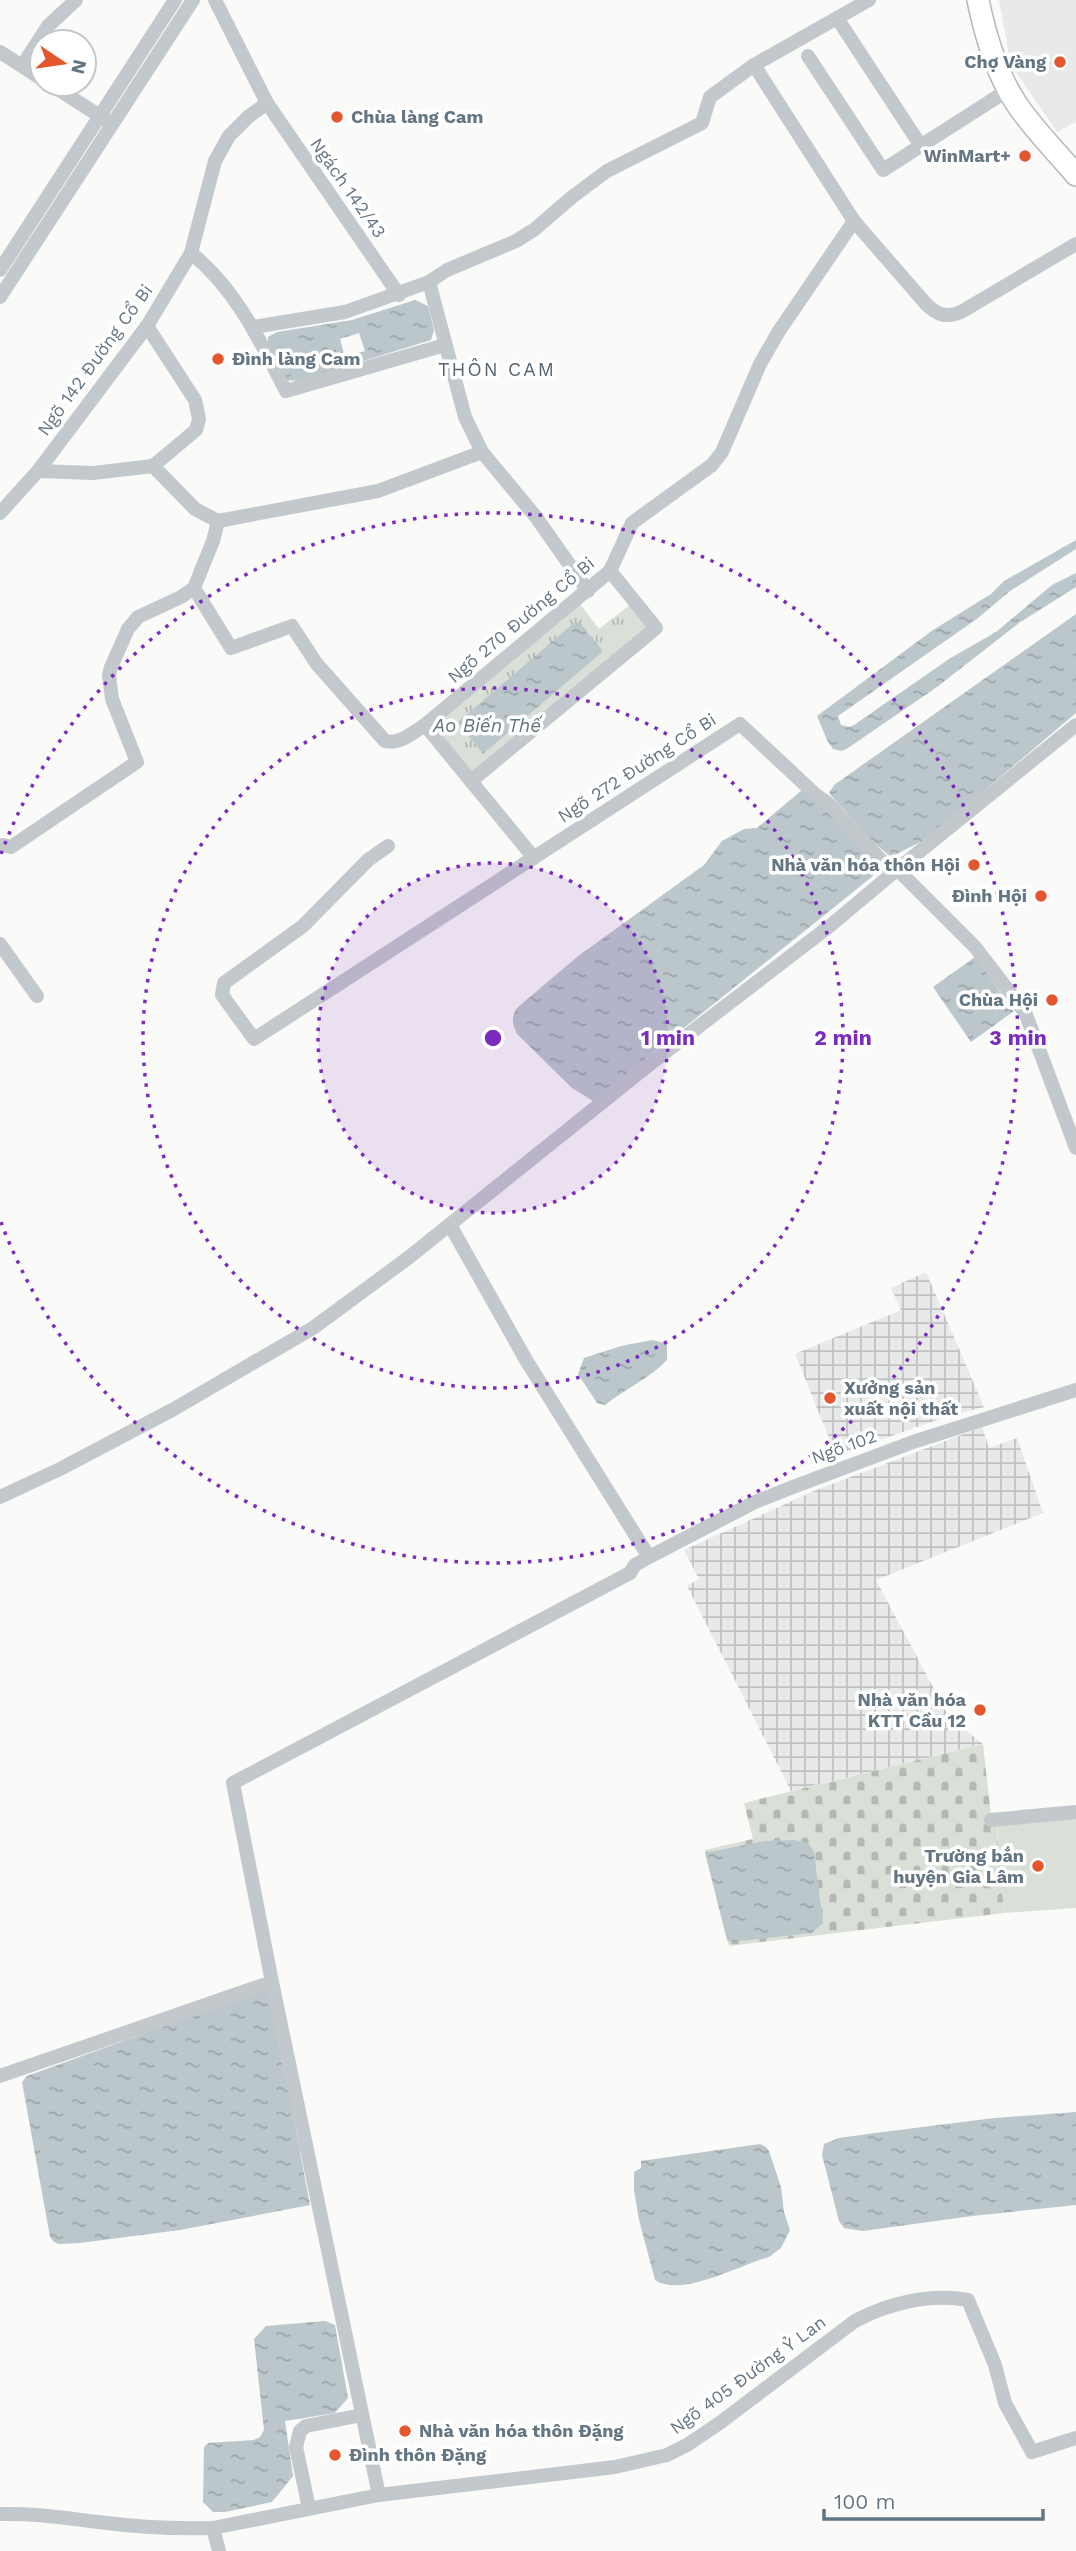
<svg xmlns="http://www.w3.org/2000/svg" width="1076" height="2551" font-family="'Work Sans',sans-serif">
	<defs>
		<pattern id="industrial-grid" width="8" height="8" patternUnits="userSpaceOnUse" patternTransform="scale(1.75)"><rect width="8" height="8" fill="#e8e9e9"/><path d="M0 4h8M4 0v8" fill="none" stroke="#c0c1c2"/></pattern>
		<pattern id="cemetery-stones" width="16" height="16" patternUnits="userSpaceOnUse" patternTransform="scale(1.75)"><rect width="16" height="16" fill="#dadfd7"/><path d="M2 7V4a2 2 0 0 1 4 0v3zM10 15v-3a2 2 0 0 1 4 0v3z" fill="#b4b9b4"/></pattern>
		<pattern id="park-tufts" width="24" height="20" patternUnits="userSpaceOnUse" patternTransform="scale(1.75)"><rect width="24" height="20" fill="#dadfd7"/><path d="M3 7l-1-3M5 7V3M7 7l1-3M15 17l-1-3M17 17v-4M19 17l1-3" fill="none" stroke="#b4b9b4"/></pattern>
		<pattern id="water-ripples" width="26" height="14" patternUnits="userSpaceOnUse" patternTransform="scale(1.75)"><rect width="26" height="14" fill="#bbc7cb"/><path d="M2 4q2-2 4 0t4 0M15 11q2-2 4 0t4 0" fill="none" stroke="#9ca6aa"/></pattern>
	</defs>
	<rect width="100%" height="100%" fill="#fafaf8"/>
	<path fill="#e8e9e9" d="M 999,0 L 1076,0 L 1076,122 L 1057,132 L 1011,65 Z"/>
	<g fill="url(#industrial-grid)">
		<path d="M 926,1272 L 984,1407 L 943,1418 L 836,1455 L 795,1354 L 901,1310 L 891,1288 Z"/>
		<path d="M 982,1427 L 989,1448 L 1017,1438 L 1043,1513 L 876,1580 L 949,1717 L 983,1744 L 791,1791 L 687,1586 L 699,1579 L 684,1550 L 814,1491 Z"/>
	</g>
	<path fill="#dadfd7" d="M 1076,1817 L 1076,1908 L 1004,1913 L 997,1824 Z"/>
	<path fill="url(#cemetery-stones)" d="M 983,1744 L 991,1816 L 996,1816 L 1004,1913 L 729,1946 L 705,1850 L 753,1839 L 744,1803 Z"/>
	<path fill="url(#park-tufts)" d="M 577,600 L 599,629 L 635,601 L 656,628 L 471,781 L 425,725 Z"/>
	<g fill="url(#water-ripples)" fill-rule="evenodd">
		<path d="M 415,300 L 428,306 L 434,330 L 431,340 L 299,381 L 286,380 L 268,342 L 268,337 L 277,332 L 352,320 ZM 359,333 L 365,351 L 345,357 L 340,339 Z"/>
		<path d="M 1076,540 L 1076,549 L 1010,591 L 978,618 L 838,716 L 841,725 L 849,727 L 854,725 L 949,659 L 996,632 L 1052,585 L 1076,573 L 1076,587 L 1019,623 L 937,687 L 848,748 L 842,751 L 833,749 L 827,740 L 817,716 L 933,630 L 991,594 L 1004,581 Z"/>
		<path d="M 1076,614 L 1076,713 L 928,838 L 891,857 L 872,841 L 829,793 L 834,785 Z"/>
		<path d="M 575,622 L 580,623 L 602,650 L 601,653 L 483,754 L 459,724 L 459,721 Z"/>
		<path d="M 802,790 L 816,798 L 871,858 L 874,866 L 873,876 L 593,1101 L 572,1088 L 517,1034 C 512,1023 511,1018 517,1008 L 577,957 L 704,865 L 722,841 L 744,829 L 757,828 Z"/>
		<path d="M 975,957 L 1014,1011 L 971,1042 L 933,987 Z"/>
		<path d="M 653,1340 L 667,1344 L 667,1360 C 650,1378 625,1389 605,1405 L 597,1403 L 578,1374 L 584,1358 L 621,1346 Z"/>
		<path d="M 795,1840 L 808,1843 L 814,1852 L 823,1923 L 812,1933 L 731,1942 L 727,1940 L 705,1853 L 764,1841 Z"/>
		<path d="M 269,1988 L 310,2205 L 180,2230 L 80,2243 L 59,2244 L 54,2242 L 50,2237 L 22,2082 L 27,2076 Z"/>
		<path d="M 1076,2112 L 1076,2205 L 972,2216 L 863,2231 L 844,2228 L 839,2221 L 822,2155 L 824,2144 L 839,2138 L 875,2133 L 994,2118 Z"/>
		<path d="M 760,2144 L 766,2147 L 769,2151 L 781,2187 L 784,2212 L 790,2230 L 781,2248 L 769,2257 C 740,2265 681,2298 655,2280 L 639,2220 L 634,2190 L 634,2172 L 641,2168 L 641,2161 Z"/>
		<path d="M 325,2321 L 335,2325 L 348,2398 L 335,2413 L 285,2421 L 293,2476 L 272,2502 L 225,2512 L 213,2512 L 203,2502 L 204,2447 L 208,2443 L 254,2440 L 260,2437 L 264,2430 L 254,2339 L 266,2326 Z"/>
	</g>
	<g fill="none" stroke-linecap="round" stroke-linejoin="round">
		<g stroke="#b3babf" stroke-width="24">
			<path id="secondary" d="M 978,0 C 985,34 997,74 1016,103 C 1033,129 1056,151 1076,175"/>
		</g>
		<g stroke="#c3c8cc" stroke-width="14">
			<path d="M 837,18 L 921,146"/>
			<path d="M 0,52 L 42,79"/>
			<path d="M 808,56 L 883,170 L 1008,90"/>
			<path d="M 754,65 L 854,221"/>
			<path d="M 22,66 L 48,26 L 76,0"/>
			<path d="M 50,84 L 106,120"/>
			<path d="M 267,103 L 399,295"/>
			<path d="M 191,253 C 236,289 260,341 286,391 L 445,345"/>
			<path d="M 0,270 L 175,0"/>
			<path d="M 0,297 L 193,0"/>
			<path d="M 253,327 L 345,312 L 429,282"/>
			<path d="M 482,452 L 536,517 L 588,591"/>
			<path d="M 153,466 L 195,509 L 218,521"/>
			<path d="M 38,471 L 93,473 L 153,466 L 196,430 L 199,419 L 195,400 L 147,326"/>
			<path d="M 0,513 L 38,471 L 147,326 L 191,253 L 215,161 L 229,136 L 248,117 L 267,103 L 215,0"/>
			<path d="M 194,588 L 231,648 L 292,626 L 316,663 L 385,741 C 399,745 414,732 425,725"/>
			<path d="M 471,781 L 656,628 L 610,571"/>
			<path d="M 388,846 L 368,860 L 303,926 L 224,983 L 222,995 L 254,1039 L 740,724 L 816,795 L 829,804 L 893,873 L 1076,725"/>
			<path d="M 0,847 L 3,845 L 11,847 L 137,762 L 112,699 L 109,675 L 111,667 L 128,629 L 138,617 L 181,597 L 194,588 L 213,541 L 218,521 L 378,491 L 482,452 L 465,417 L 429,282 L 447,270 L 516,241 L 535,229 L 572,197 L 607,171 L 702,123 L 710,97 L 754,65 L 869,0"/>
			<path d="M 534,858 L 425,725 L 610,571 L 632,523 L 712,465 L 722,452 L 760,364 L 779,331 L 854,221 L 926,304 C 937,315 946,318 961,312 L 1076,244"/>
			<path d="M 897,869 L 975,947 L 1025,1012 L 1076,1148"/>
			<path d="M 0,944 L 37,996"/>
			<path d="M 450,1225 L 526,1360 L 649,1557"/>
			<path d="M 0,1497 L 60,1469 L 174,1409 L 313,1328 L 408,1258 L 650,1064 L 831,925 L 893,873"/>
			<path d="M 991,1820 L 1076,1812"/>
			<path d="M 0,2076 L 272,1982"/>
			<path d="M 379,2495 L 272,1982 L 233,1783 L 630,1573 L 635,1565 L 649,1557 L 755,1502 L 793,1487 L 913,1442 L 1076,1390"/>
			<path d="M 309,2508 L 296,2447 L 300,2431 L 306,2426 L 362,2415"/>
			<path d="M 0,2514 C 35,2513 64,2518 98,2522 C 137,2527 175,2529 213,2528 L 219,2551"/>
			<path d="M 213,2528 L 379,2495 L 615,2467 L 667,2455 L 687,2445 L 721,2422 L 855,2321 C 889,2303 930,2293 968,2300 L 995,2365 L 1005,2403 L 1032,2452 L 1076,2438"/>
		</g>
		<use href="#secondary" stroke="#fff" stroke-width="21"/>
	</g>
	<circle cx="493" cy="1038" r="175" fill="#7b2cbf" fill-opacity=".12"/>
	<g fill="none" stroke="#7b2cbf" stroke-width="3.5" stroke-dasharray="3.5 7">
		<circle cx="493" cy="1038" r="175"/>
		<circle cx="493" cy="1038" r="350"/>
		<path d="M1 854A525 525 0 1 1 1 1222"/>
	</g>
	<g fill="#e4572e" stroke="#fff" stroke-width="2.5">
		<circle cx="1060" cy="62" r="7"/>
		<circle cx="337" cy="117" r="7"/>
		<circle cx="1025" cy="156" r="7"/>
		<circle cx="218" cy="359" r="7"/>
		<circle cx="974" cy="865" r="7"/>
		<circle cx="1041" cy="896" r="7"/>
		<circle cx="1052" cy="1000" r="7"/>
		<circle cx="830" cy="1398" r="7"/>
		<circle cx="980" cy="1710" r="7"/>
		<circle cx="1038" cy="1866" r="7"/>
		<circle cx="405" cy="2431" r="7"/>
		<circle cx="335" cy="2455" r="7"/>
	</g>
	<g text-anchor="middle" stroke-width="7" stroke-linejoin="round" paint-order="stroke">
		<g font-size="18" font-weight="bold" fill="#657683" stroke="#fff" text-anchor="end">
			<text x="1046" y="68">Chợ Vàng</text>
			<text x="351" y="123" text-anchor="start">Chùa làng Cam</text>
			<text x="1011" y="162">WinMart+</text>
			<text x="232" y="365" text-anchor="start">Đình làng Cam</text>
			<text x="960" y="871">Nhà văn hóa thôn Hội</text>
			<text x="1027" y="902">Đình Hội</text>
			<text x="1038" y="1006">Chùa Hội</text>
			<text x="844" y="1394" text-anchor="start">Xưởng sản<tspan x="844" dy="21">xuất nội thất</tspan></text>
			<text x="966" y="1706">Nhà văn hóa<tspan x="966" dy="21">KTT Cầu 12</tspan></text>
			<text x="1024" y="1862">Trường bắn<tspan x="1024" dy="21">huyện Gia Lâm</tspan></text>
			<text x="419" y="2437" text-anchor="start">Nhà văn hóa thôn Đặng</text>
			<text x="349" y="2461" text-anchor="start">Đình thôn Đặng</text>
		</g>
		<g font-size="18" fill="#657683" stroke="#fff">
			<text transform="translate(348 188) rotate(55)" y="6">Ngách 142/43</text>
			<text transform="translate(95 360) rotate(-54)" y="6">Ngõ 142 Đường Cổ Bi</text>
			<text transform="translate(521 620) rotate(-40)" y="6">Ngõ 270 Đường Cổ Bi</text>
			<text transform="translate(637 768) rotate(-33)" y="6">Ngõ 272 Đường Cổ Bi</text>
			<text transform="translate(844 1447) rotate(-20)" y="6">Ngõ 102</text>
			<text transform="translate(748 2375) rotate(-36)" y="6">Ngõ 405 Đường Ỷ Lan</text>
		</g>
		<g font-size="19" letter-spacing="2" fill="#57646e" stroke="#fff">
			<text x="497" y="376">THÔN CAM</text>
		</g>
		<g font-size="19" font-style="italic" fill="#60757c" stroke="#fff">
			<text x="487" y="732">Ao Biến Thế</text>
		</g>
	</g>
	<circle cx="493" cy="1038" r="10" fill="#7b2cbf" stroke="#fff" stroke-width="3.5"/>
	<g font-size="21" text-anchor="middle" font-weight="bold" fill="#7b2cbf" stroke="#fff" stroke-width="7" stroke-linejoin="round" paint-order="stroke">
		<text x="668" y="1045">1 min</text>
		<text x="843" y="1045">2 min</text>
		<text x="1018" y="1045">3 min</text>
	</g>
	<g transform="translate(63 63) rotate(103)"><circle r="33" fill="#ffffff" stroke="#c1c8cd" stroke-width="2"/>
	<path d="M0-5L12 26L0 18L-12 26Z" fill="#e4572e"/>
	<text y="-10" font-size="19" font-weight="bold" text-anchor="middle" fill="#657683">N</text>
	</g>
	<path d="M824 2509v10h219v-10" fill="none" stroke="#657683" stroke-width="3.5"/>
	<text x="834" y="2509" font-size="21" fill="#657683" stroke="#ffffff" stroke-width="5" paint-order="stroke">100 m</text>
</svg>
